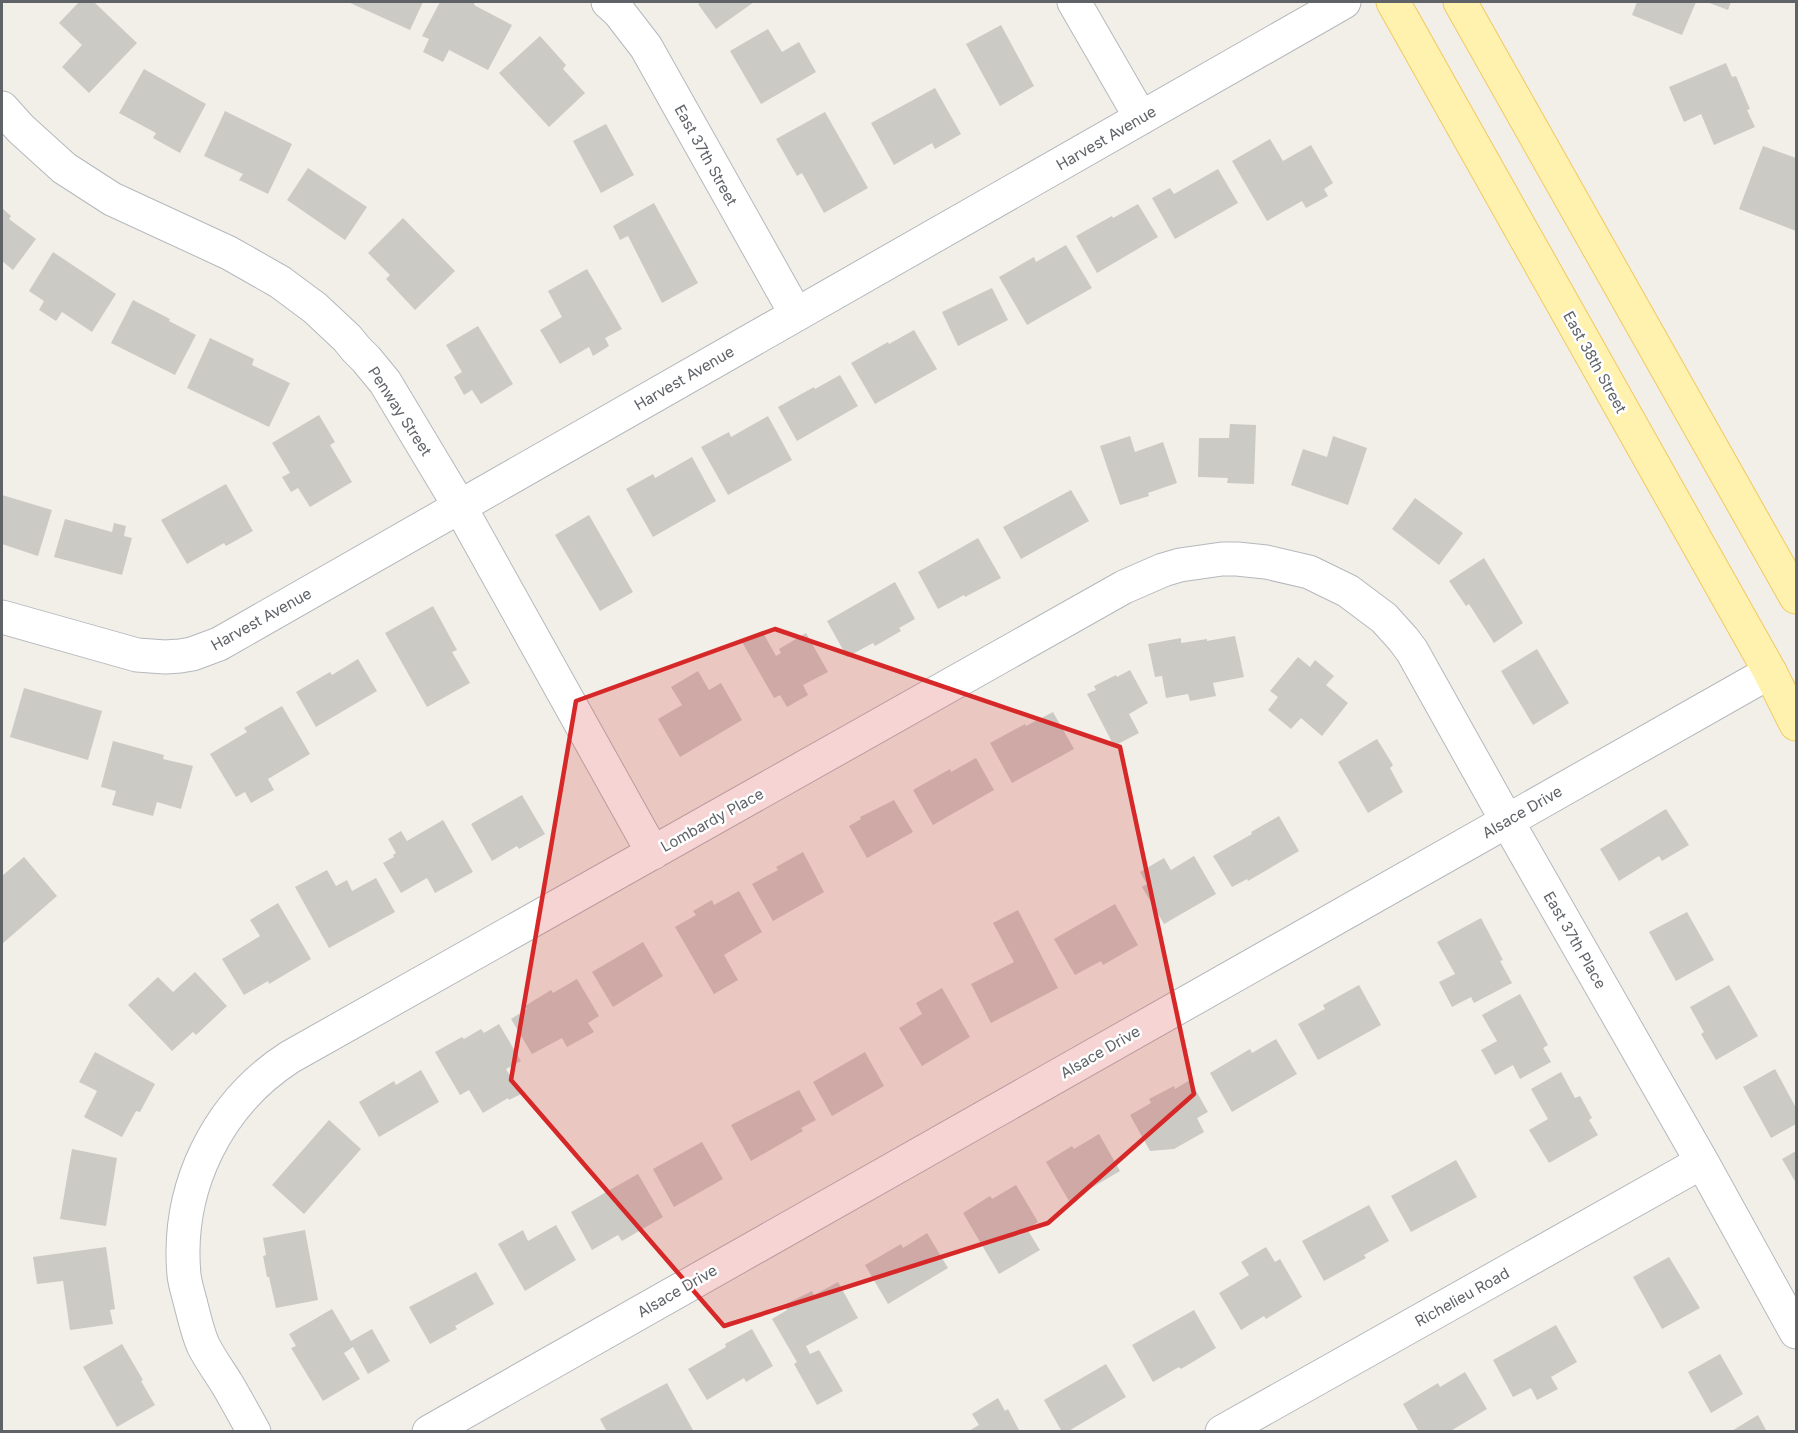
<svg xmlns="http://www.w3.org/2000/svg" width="1798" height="1433" viewBox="0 0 1798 1433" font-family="Inter,sans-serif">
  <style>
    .building { fill: #cccac5 }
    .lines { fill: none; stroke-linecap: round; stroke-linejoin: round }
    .minor-casing { stroke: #b5b8bc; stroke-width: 35 }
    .major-casing { stroke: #f2c960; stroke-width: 35 }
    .minor { stroke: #fff; stroke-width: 33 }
    .major { stroke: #fff2af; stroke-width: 33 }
    .marked { fill: #d62828; fill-opacity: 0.2; stroke: #d62828; stroke-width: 4.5; stroke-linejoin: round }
    .labels { text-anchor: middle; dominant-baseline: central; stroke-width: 5; stroke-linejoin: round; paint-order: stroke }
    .street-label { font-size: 15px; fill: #5f6368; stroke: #fff }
  </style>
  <rect width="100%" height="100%" fill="#f1efe8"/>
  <path class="building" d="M79 2H94L137 43 89 93 62 67 82 45 59 23Z
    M348 2H423L410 30Z
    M440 2H475L474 5 512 25 488 70 449 50 443 62 423 52 429 39 422 36Z
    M702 2H754L716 29 698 4Z
    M1637 2H1696L1682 35 1632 15Z
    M1707 2H1731L1728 10Z
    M1001 25 1034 86 1000 106 966 44Z
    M768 29 782 52 799 42 816 72 761 104 730 51Z
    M540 36 566 65 563 69 585 93 549 127 499 73Z
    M1726 63 1732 77 1736 76 1750 109 1747 110 1755 127 1714 145 1701 114 1684 122 1669 87Z
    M144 69 206 104 180 153 153 138 156 133 119 113Z
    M935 88 961 134 935 149 932 143 894 165 871 123Z
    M225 111 292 144 268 194 239 180 243 174 204 156Z
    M825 112 868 188 824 213 802 173 797 176 776 139Z
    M606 124 634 175 601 193 573 141Z
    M1270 139 1283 161 1311 145 1333 183 1324 189 1328 196 1306 208 1302 201 1267 221 1232 161Z
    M1763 146 1796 158V231L1739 209Z
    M308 168 367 207 345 240 287 200Z
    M1218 169 1238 203 1175 239 1152 198 1170 188 1174 194Z
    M654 203 698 283 662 303 628 236 620 240 613 226Z
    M1138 204 1158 237 1097 273 1076 236 1112 216 1113 218Z
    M2 208 11 216 9 219 36 239 13 270 2 261Z
    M403 218 455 271 415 310 386 279 390 275 368 253Z
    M1066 245 1092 288 1027 325 999 277 1034 257 1036 262Z
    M53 252 116 294 92 332 62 312 56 321 39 310 44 301 29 291Z
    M587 269 622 329 605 338 609 346 593 356 589 347 560 364 540 330 562 317 548 291Z
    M992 288 1008 320 958 346 942 312Z
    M133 300 170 319 169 321 196 335 175 375 111 343Z
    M478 326 513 384 481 404 472 390 464 395 454 377 462 372 446 345Z
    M914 330 937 369 875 404 851 363 888 342 889 344Z
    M210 338 254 359 252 365 290 383 269 427 187 388Z
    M840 375 858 406 797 441 778 407 814 387 815 389Z
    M319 415 335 442 330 445 352 482 310 507 298 488 291 492 282 477 290 473 272 443Z
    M768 416 792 460 728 495 701 447 729 432 731 437Z
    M1230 424 1256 425 1254 484 1227 483 1228 478 1198 477 1199 438H1229Z
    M1130 436 1135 452 1163 442 1177 483 1148 493 1149 496 1120 505 1100 446Z
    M1333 436 1367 448 1348 505 1291 485 1303 449 1327 457Z
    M692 457 716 501 653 537 626 489 653 474 655 478Z
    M226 484 253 531 226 546 224 543 187 564 161 520Z
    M1071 490 1089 521 1021 559 1003 527Z
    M2 495 52 510 38 556 2 544Z
    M1415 498 1463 533 1439 565 1392 529Z
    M589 515 633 592 600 611 555 535Z
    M65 519 112 532 114 523 126 526 124 536 132 538 122 575 54 557Z
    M978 538 1001 578 965 597 964 595 938 609 918 572Z
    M1484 558 1523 623 1494 643 1469 604 1466 606 1449 581Z
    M895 582 915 619 899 628 901 631 875 646 873 643 847 657 827 621Z
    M433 606 457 650 452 652 470 683 427 707 385 633Z
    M762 631 776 656 781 653 779 649 806 633 828 672 803 685 808 695 787 707 780 695 774 698 742 642Z
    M1235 636 1244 677 1213 683 1216 696 1190 701 1188 694 1166 698 1162 676 1155 677 1148 644 1181 638V643L1207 639V641Z
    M1537 649 1569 703 1533 725 1501 671Z
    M1298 657 1310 667 1315 660 1334 676 1326 685 1348 703 1322 736 1301 718 1291 729 1268 710 1278 697 1270 691Z
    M358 659 377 691 316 727 296 692 330 672 332 675Z
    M1130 670 1148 703 1129 714 1139 733 1114 746 1087 694 1096 690 1094 686 1116 675 1117 677Z
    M698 671 709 690 721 683 742 720 680 757 658 719 682 705 671 687Z
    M24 688 102 711 88 760 10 737Z
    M282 706 310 754 268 779 274 790 251 803 245 792 236 797 210 754 247 732 244 728Z
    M1053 712 1074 749 1012 783 990 743 1025 724 1026 726Z
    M1377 739 1393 765 1390 768 1403 792 1368 813 1338 762Z
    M113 741 164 755 163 759 193 766 181 809 157 802 153 816 112 805 116 791 101 787Z
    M976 758 994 790 933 825 913 790 950 769 951 772Z
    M522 795 545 834 519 849 517 846 492 861 471 824Z
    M894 800 913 832 867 858 849 826 861 819 860 817Z
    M1666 809 1689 845 1662 861 1659 856 1619 881 1600 849Z
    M1279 816 1299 851 1248 881 1247 879 1232 887 1213 856 1252 834 1251 832Z
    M443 820 473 872 435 893 427 878 401 893 383 863 394 857 393 855 396 853 388 839 401 831 407 841Z
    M803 852 824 892 773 921 752 884 778 870 776 867Z
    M1194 856 1216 894 1164 924 1142 887 1147 884 1140 872 1164 858 1171 870Z
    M24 857 57 896 2 944V876Z
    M327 870 336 886 347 880 352 891 376 878 395 912 329 948 295 887Z
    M739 891 762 932 724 955 738 980 714 994 675 927 696 915 693 911 712 900 714 905Z
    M278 903 311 959 269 984 268 981 244 995 222 959 260 936 250 920Z
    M1115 904 1138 945 1103 965 1101 961 1075 975 1054 939Z
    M1018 910 1058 988 991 1023 971 984 1014 962 993 923Z
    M1687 912 1714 960 1676 981 1649 932Z
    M1481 918 1503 960 1500 961 1512 983 1474 1003 1471 997 1452 1007 1439 982 1455 974 1437 942Z
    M643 942 663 976 613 1007 592 972Z
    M195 972 227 1006 196 1035 193 1032 172 1051 128 1005 158 977 173 992Z
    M577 979 599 1016 588 1023 594 1032 567 1047 562 1038 532 1054 511 1019 527 1009 525 1006 551 990 553 993Z
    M1359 985 1381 1025 1318 1060 1298 1024 1325 1009 1323 1005Z
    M1729 985 1758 1036 1716 1060 1701 1034 1704 1032 1690 1007Z
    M942 988 970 1037 922 1066 899 1028 922 1014 916 1003Z
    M1520 994 1548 1045 1543 1048 1551 1062 1520 1079 1513 1065 1495 1075 1481 1050 1497 1041 1482 1015Z
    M499 1024 521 1061 506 1069 521 1094 509 1100 508 1098 483 1113 469 1090 460 1095 435 1052 462 1037 464 1039 481 1029 484 1033Z
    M1276 1039 1297 1074 1232 1112 1210 1073 1250 1049 1252 1053Z
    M95 1052 155 1084 140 1112 136 1111 122 1137 84 1117 97 1091 79 1082Z
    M865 1052 884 1086 832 1116 813 1082Z
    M1775 1069 1796 1108V1124L1771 1138 1743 1087Z
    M421 1070 439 1102 379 1137 359 1102 394 1081 396 1085Z
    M1561 1072 1575 1098 1580 1096 1592 1118 1589 1120 1598 1135 1549 1163 1529 1130 1548 1119 1531 1089Z
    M1190 1080 1208 1112 1197 1118 1204 1132 1174 1149 1150 1151 1130 1115 1151 1103 1149 1099 1174 1086 1175 1089Z
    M799 1090 816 1120 801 1128 803 1131 751 1161 731 1125Z
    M329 1120 361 1149 304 1214 272 1185Z
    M1099 1134 1120 1171 1069 1201 1046 1162 1072 1146 1074 1149Z
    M702 1142 723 1179 674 1207 653 1169Z
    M72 1149 117 1158 106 1226 60 1219Z
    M1796 1151V1183L1782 1159Z
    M1456 1160 1477 1197 1411 1232 1391 1196Z
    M638 1174 663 1217 622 1241 618 1235 592 1250 571 1212Z
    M1016 1185 1038 1222 1027 1229 1040 1250 999 1274 963 1213 990 1196 992 1199Z
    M1369 1205 1389 1241 1364 1255 1366 1258 1324 1281 1302 1241Z
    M556 1225 576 1260 525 1291 498 1244 523 1230 528 1241Z
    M305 1230 318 1300 276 1308 269 1277H267L263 1256 266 1255 263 1238Z
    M927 1233 948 1268 888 1304 865 1265 901 1244 903 1248Z
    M106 1247 115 1309 110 1310 113 1324 70 1330 63 1281 37 1284 33 1257Z
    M1266 1247 1275 1262 1280 1259 1302 1297 1266 1319 1264 1316 1241 1330 1219 1293 1249 1275 1241 1262Z
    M1669 1257 1700 1308 1662 1329 1633 1277Z
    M476 1272 494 1304 455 1326 457 1329 430 1344 409 1307Z
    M838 1282 858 1318 806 1346 810 1354 819 1350 843 1391 817 1405 794 1364 797 1362 772 1319 787 1310 784 1305 812 1291 814 1295Z
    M332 1309 351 1341 372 1329 390 1361 368 1374 353 1347 344 1353 360 1379 323 1401 291 1348 296 1346 289 1334Z
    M1194 1310 1216 1348 1181 1369 1179 1367 1153 1382 1132 1345Z
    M1556 1325 1577 1362 1551 1377 1558 1389 1537 1400 1531 1388 1513 1397 1493 1360Z
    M752 1329 773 1366 746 1382 744 1378 707 1400 688 1369 726 1347 725 1344Z
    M122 1344 143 1380 141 1381 155 1405 117 1427 83 1367Z
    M1720 1354 1743 1394 1711 1413 1688 1372Z
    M1106 1364 1126 1397 1067 1432H1062L1044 1400Z
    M1465 1372 1487 1409 1449 1432H1419L1403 1404 1438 1383 1440 1387Z
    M667 1383 694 1432H607L600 1419Z
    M998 1398 1005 1411 1008 1409 1020 1432H967L979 1425 972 1414Z
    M1758 1415 1767 1432H1730Z"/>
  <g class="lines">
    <g class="minor-casing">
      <path id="minor" d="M608 2 619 12 646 47 796 314
        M1074 2 1141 118
        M2 108 21 129 64 168 112 199 229 253 280 282 315 308 347 338 356 349 366 359 385 382 460 507 653 853
        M2 617 137 655 165 657 180 656 192 654 219 644 1344 2
        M254 1432C245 1416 236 1399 227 1384 219 1371 210 1359 203 1345 197 1331 194 1316 190 1301 188 1293 185 1284 184 1275 176 1188 217 1104 290 1057L1124 587 1163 570 1180 565 1222 559H1237L1266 562 1309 572 1348 591 1384 618 1403 639 1412 651 1507 821 1702 1162 1796 1332
        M429 1432 1770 672
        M1222 1432 1702 1162"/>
    </g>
    <g class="major-casing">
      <path id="major" d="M1393 2 1770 672 1796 724
        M1460 2 1796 597"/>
    </g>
    <use href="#minor" class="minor"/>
    <use href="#major" class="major"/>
  </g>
  <path class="marked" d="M775 629 1120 747 1194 1094 1048 1223 724 1326 511 1080 576 701Z"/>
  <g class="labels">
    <g class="street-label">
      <text transform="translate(1106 138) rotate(-30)">Harvest Avenue</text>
      <text transform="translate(706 155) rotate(61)">East 37th Street</text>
      <text transform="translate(1595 362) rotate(61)">East 38th Street</text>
      <text transform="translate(684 378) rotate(-30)">Harvest Avenue</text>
      <text transform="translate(400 411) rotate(57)">Penway Street</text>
      <text transform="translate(261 619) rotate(-29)">Harvest Avenue</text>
      <text transform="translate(1522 812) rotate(-30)">Alsace Drive</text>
      <text transform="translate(712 820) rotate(-29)">Lombardy Place</text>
      <text transform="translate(1575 940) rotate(60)">East 37th Place</text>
      <text transform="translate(1100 1052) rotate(-30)">Alsace Drive</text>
      <text transform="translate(677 1291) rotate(-30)">Alsace Drive</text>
      <text transform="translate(1462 1297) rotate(-29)">Richelieu Road</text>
    </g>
  </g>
  <rect width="1798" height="1433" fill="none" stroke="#5f6368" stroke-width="6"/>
</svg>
